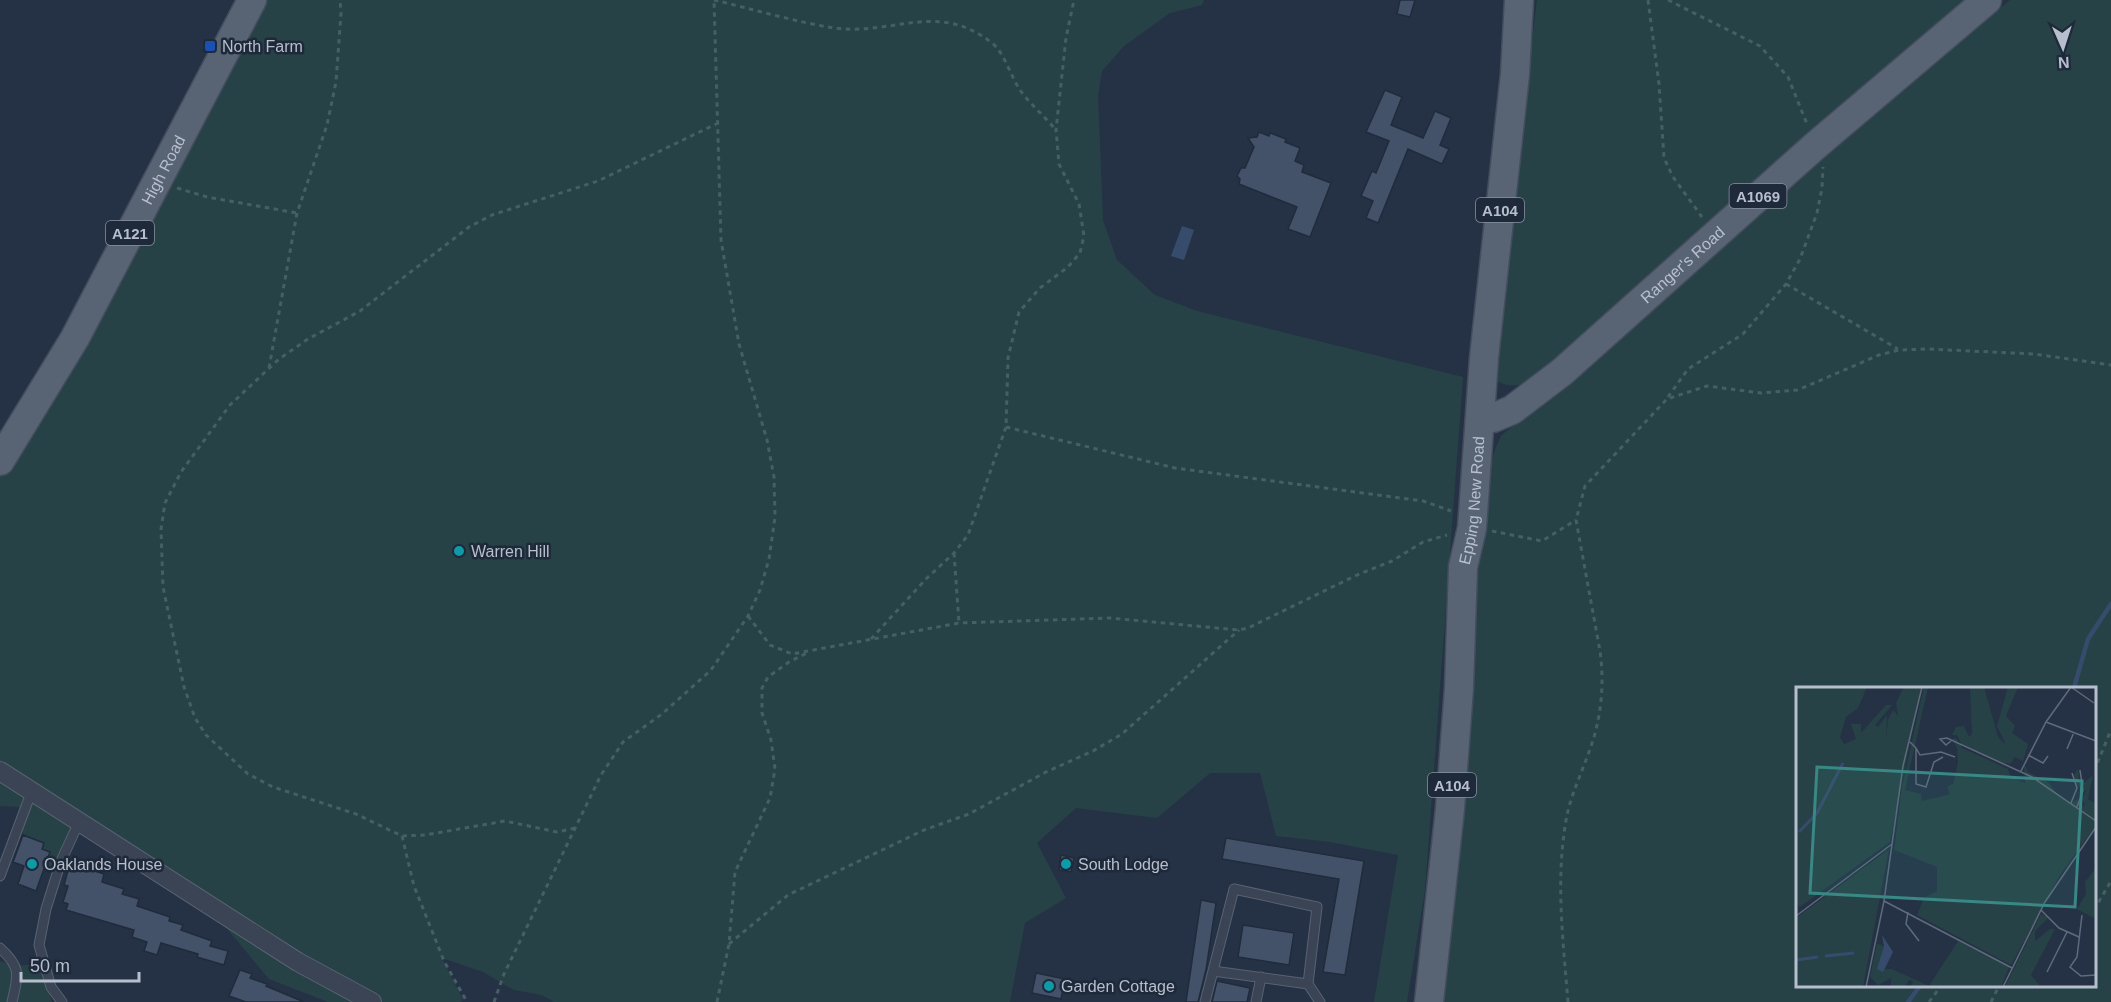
<svg xmlns="http://www.w3.org/2000/svg" width="2111" height="1002" viewBox="0 0 2111 1002" font-family="Helvetica,sans-serif">
  <style>
    .green { fill: #274246; fill-rule: evenodd }
    .water { fill: #374c6d }
    .lines { fill: none; stroke-linecap: round; stroke-linejoin: round }
    .stream { stroke: #374c6d; stroke-width: 4.5 }
    .building { fill: #435268; stroke: #202b3c; stroke-width: 1.5 }
    .service-casing { stroke: #586272; stroke-width: 11 }
    .minor-casing { stroke: #586272; stroke-width: 20 }
    .primary-casing { stroke: #434d5e; stroke-width: 31 }
    .path { stroke: #455f62; stroke-width: 3; stroke-dasharray: 4.5 4.5; stroke-linecap: butt }
    .service { stroke: #3a4455; stroke-width: 9 }
    .minor { stroke: #3a4455; stroke-width: 18 }
    .primary { stroke: #586374; stroke-width: 28 }
    .transit-dot { fill: #1a4fb4; stroke: #1e293a; stroke-width: 2 }
    .culture-dot { fill: #0f9aa8; stroke: #1e293a; stroke-width: 2 }
    .labels { text-anchor: middle; dominant-baseline: central; stroke-width: 5; stroke-linejoin: round; paint-order: stroke }
    .shield { fill: #1e293a; stroke: #8992a2; stroke-width: 1.5 }
    .shield-label { font-size: 15px; font-weight: bold; fill: #b7bfce }
    .poi-label { font-size: 16px; fill: #b7bfce; stroke: #1e293a; text-anchor: start }
    .street-label { font-size: 16px; fill: #b7bfce; stroke: #1e293a }
    .inset-river { fill: none; stroke: #374c6d; stroke-width: 3 }
    .inset-road { fill: none; stroke: #5f6a7c; stroke-width: 1.5 }
    .view { fill: #398886; fill-opacity: 0.15; stroke: #398886; stroke-width: 3 }
    .inset-edge { fill: none; stroke: #b7bfce; stroke-width: 3 }
  </style>
  <rect width="100%" height="100%" fill="#253245"/>
  <path class="green" d="M261 0H1204L1202 5 1170 13 1124 46 1102 71 1098 96 1103 220 1117 260 1155 295 1197 311 1463 377 1425 890 1407 1002H1374L1398 855 1330 842 1276 836 1260 773H1210L1157 818 1076 808 1037 843 1066 898 1025 923 1010 1002H554L542 995 514 990 483 972 442 958 463 1000 460 1002H328L269 979 184 877 78 824 52 867 27 858 19 807 0 806V473Z
    M1537 0H1974L1541 377C1525 384 1509 391 1494 378L1491 363Z
    M2010 0H2111V1002H1437C1449 870 1459 738 1473 606 1478 553 1478 483 1501 436L1801 172ZM1798 688H2094V986H1798Z
    M0 961 14 966 40 964 52 1002H0Z"/>
  <path class="water" d="M1182 226 1194 230 1184 260 1171 256Z"/>
  <g class="lines">
    <path class="stream" d="M2074 688 2088 639 2111 604
      M1908 1002 1920 986"/>
  </g>
  <path class="building" d="M1400 0H1415L1410 17 1397 14Z
    M1385 90 1402 97 1391 125 1423 138 1435 111 1451 118 1440 145 1449 149 1442 164 1408 149 1378 223 1366 218 1373 201 1361 196 1372 171 1376 173 1389 141 1366 132Z
    M1259 132 1269 136 1270 133 1273 134 1286 139 1285 142 1300 148 1295 161 1304 165 1302 172 1331 183 1310 237 1288 229 1297 207 1239 184 1240 179 1237 176 1241 168H1245L1254 147 1248 138 1257 137Z
    M23 835 44 843 42 849 50 852 36 891 18 884 24 866 13 862Z
    M1226 838 1364 861 1345 975 1323 972 1339 879 1222 859Z
    M1061 855 1074 858 1071 872 1059 870Z
    M70 863 104 874 102 882 124 889 122 894 139 899 137 906 170 917 169 921 183 925 181 930 212 941 210 946 228 951 224 965 197 957 198 954 161 943 157 955 144 951 147 942 132 937 134 930 66 910 68 904 63 902 68 886 64 885Z
    M1201 900 1216 903 1206 970 1198 1002H1186Z
    M1243 925 1294 933 1289 965 1238 957Z
    M240 970 252 974 250 978 267 984 266 986 304 1002H246L229 996Z
    M1036 973 1065 979 1061 999 1032 993Z
    M1217 981 1250 988 1247 1002H1212Z"/>
  <g class="lines">
    <g class="service-casing">
      <path id="service" d="M0 876 31 793
        M0 948C22 968 18 975 12 1002
        M1213 971 1308 984
        M62 1002 51 987 39 945 46 909 61 861 79 822
        M1205 1002 1234 889 1317 907 1308 984 1320 1002
        M1256 1002 1261 977"/>
    </g>
    <g class="minor-casing">
      <path id="minor" d="M0 771 298 962 372 1002"/>
    </g>
    <g class="primary-casing">
      <g id="primary">
        <path id="s1" d="M1480 420 1493 418 1512 410 1562 372 1815 146 1987 0"/>
        <path id="s2" d="M0 461 75 338 252 0"/>
        <path id="s3" d="M1429 1002 1450 809 1459 688 1463 567 1472 528 1484 358 1515 74 1519 0"/>
      </g>
    </g>
    <path class="path" d="M714 0C752 9 796 22 834 28 894 36 937 0 992 43 1004 52 1011 77 1020 90 1030 104 1045 117 1056 130
      M1648 0 1659 84 1664 158 1673 177 1702 217
      M1668 0 1760 46 1788 77 1807 124
      M177 188 207 197 297 213
      M1786 284 1898 349
      M269 368 297 213 327 125 336 82 341 13 340 0
      M1668 397 1688 369 1743 334 1786 284 1800 259 1817 213 1822 188 1823 167
      M1006 427 1175 468 1423 501 1451 511
      M1492 531 1542 541 1576 520
      M954 553 959 623
      M748 616 770 645 792 654 959 623 1110 618 1239 630 1248 628 1357 575 1392 561 1423 542 1447 535
      M871 639 926 579 954 553 968 535 1006 427 1008 358 1019 312 1040 288 1068 267 1080 253 1084 236 1079 204 1059 164 1056 130 1066 38 1074 0
      M2094 771 2111 730
      M575 828 557 832 505 821 425 835 402 836 356 814 273 787 248 774 206 735 195 718 184 687 163 587 161 529 165 503 181 472 230 405 279 359 308 339 360 311 469 227 492 215 598 181 718 123
      M402 836 414 886 444 961 467 1002
      M2094 910 2111 881
      M729 944 788 895 924 830 969 814 1046 772 1093 751 1122 734 1239 630
      M494 1002 504 974 601 775 623 742 662 714 711 670 748 616 760 590 769 559 775 517 774 477 767 440 739 344 721 240 714 0
      M717 1002 729 944 735 872 770 798 775 769 771 740 762 713V688L768 677 789 662 809 652
      M1568 1002C1563 939 1555 877 1567 815 1573 788 1586 764 1594 737 1602 709 1604 681 1600 651L1576 520 1585 486 1667 399 1707 386 1761 393 1798 390 1879 355 1899 350 1928 349 2034 354 2111 365
      M1929 1002 1941 986
      M1991 1002 1999 986"/>
    <use href="#service" class="service"/>
    <use href="#minor" class="minor"/>
    <use href="#primary" class="primary"/>
  </g>
  <rect class="transit-dot" x="204" y="40" width="12" height="12" rx="3"/>
  <g class="culture-dot">
    <circle cx="459" cy="551" r="6"/>
    <circle cx="32" cy="864" r="6"/>
    <circle cx="1066" cy="864" r="6"/>
    <circle cx="1049" cy="986" r="6"/>
  </g>
  <g class="labels">
    <g class="shield">
      <rect x="1729.5" y="184" width="57" height="24" rx="4.5"/>
      <rect x="1476" y="198" width="48" height="24" rx="4.5"/>
      <rect x="106" y="221" width="48" height="24" rx="4.5"/>
      <rect x="1428" y="773" width="48" height="24" rx="4.5"/>
    </g>
    <g class="shield-label">
      <text x="1758" y="196">A1069</text>
      <text x="1500" y="210">A104</text>
      <text x="130" y="233">A121</text>
      <text x="1452" y="785">A104</text>
    </g>
    <g class="poi-label">
      <text x="222" y="46">North Farm</text>
      <text x="471" y="551">Warren Hill</text>
      <text x="44" y="864">Oaklands House</text>
      <text x="1078" y="864">South Lodge</text>
      <text x="1061" y="986">Garden Cottage</text>
    </g>
    <g class="street-label">
      <text stroke="none"><textPath href="#s2" startOffset="334">High Road</textPath></text>
      <text stroke="none"><textPath href="#s1" startOffset="258">Ranger's Road</textPath></text>
      <text stroke="none"><textPath href="#s3" startOffset="504">Epping New Road</textPath></text>
    </g>
  </g>
  <g transform="translate(1796 687)">
    <rect width="300" height="300" fill="#253245"/>
    <path d="M0 0H71L62 21 50 30 44 50 48 57 60 52 55 37H65V46L90 18H96L79 38 82 40 91 28 90 52 92 33 97 23 102 29 100 16 108 0H125L94 155 4 220 0 216ZM128 0H132L109 103 125 107 126 114 154 107 151 100 157 97 162 76 161 60 156 52 160 51 166 61 212 82 214 89 229 96 228 76 232 85 252 95 262 108 275 116 282 112 283 118 289 119 286 111 290 104 281 98 278 89 282 81 283 93 289 95 297 88 292 112 300 117 299 140 264 188 215 278 121 228 128 211 141 204V180L98 163 106 99ZM174 0H188L202 50 210 58 201 39 212 0H222L210 29 219 39 216 46 232 57 227 74 219 70 214 77 204 75 166 58 161 48H156L160 40 168 39 173 50 176 47ZM93 162 67 300H0V231ZM300 181V232L281 222 290 207 289 195ZM245 227 253 230 239 244V254L254 242H259L235 288 245 300H209ZM162 254 213 280 205 300H115L117 294 113 293 109 299 95 300V291L82 298 74 290 81 257 88 259 82 282H96L133 299Z" fill="#274246"/>
    <path d="M86 248 97 265 87 285 81 282 88 259Z" fill="#374c6d"/>
    <path class="inset-river" d="M3 145 21 126 47 76M29 269 58 266M0 273 22 270"/>
    <path class="inset-road" d="M275 0 298 16M250 35 300 54M155 54 150 58 144 52 151 51 236 90 300 134M114 55 120 61V97L130 100 138 75 147 70M120 61 124 68 145 65 159 70M271 62 278 45M232 68 247 76 252 69M225 84 250 35 275 0M275 116 281 101 276 86M281 120 287 104 284 83M88 214 216 281M245 223 263 241 283 250M112 225 110 237 123 254M286 228 281 270 274 280 285 289 300 288M0 229 96 157M251 285 271 245M70 300 88 214 107 79 126 0M207 300 249 215 300 140"/>
    <path class="view" d="M21 80 286 94 279 220 14 206Z"/>
    <rect width="300" height="300" class="inset-edge"/>
  </g>
  <g transform="translate(2063 48) rotate(177)" stroke="#1e293a" stroke-width="4.5" paint-order="stroke">
  <path d="M0-4.5L10 22L0 15L-10 22Z" fill="#b7bfce"/>
  <text y="-9" font-size="16" font-weight="bold" text-anchor="middle" fill="#b7bfce">N</text>
  </g>
  <path d="M21 972v9h118v-9" fill="none" stroke="#b7bfce" stroke-width="3"/>
  <text x="30" y="972" font-size="18" fill="#b7bfce" stroke="#1e293a" stroke-width="4.5" paint-order="stroke">50 m</text>
</svg>
